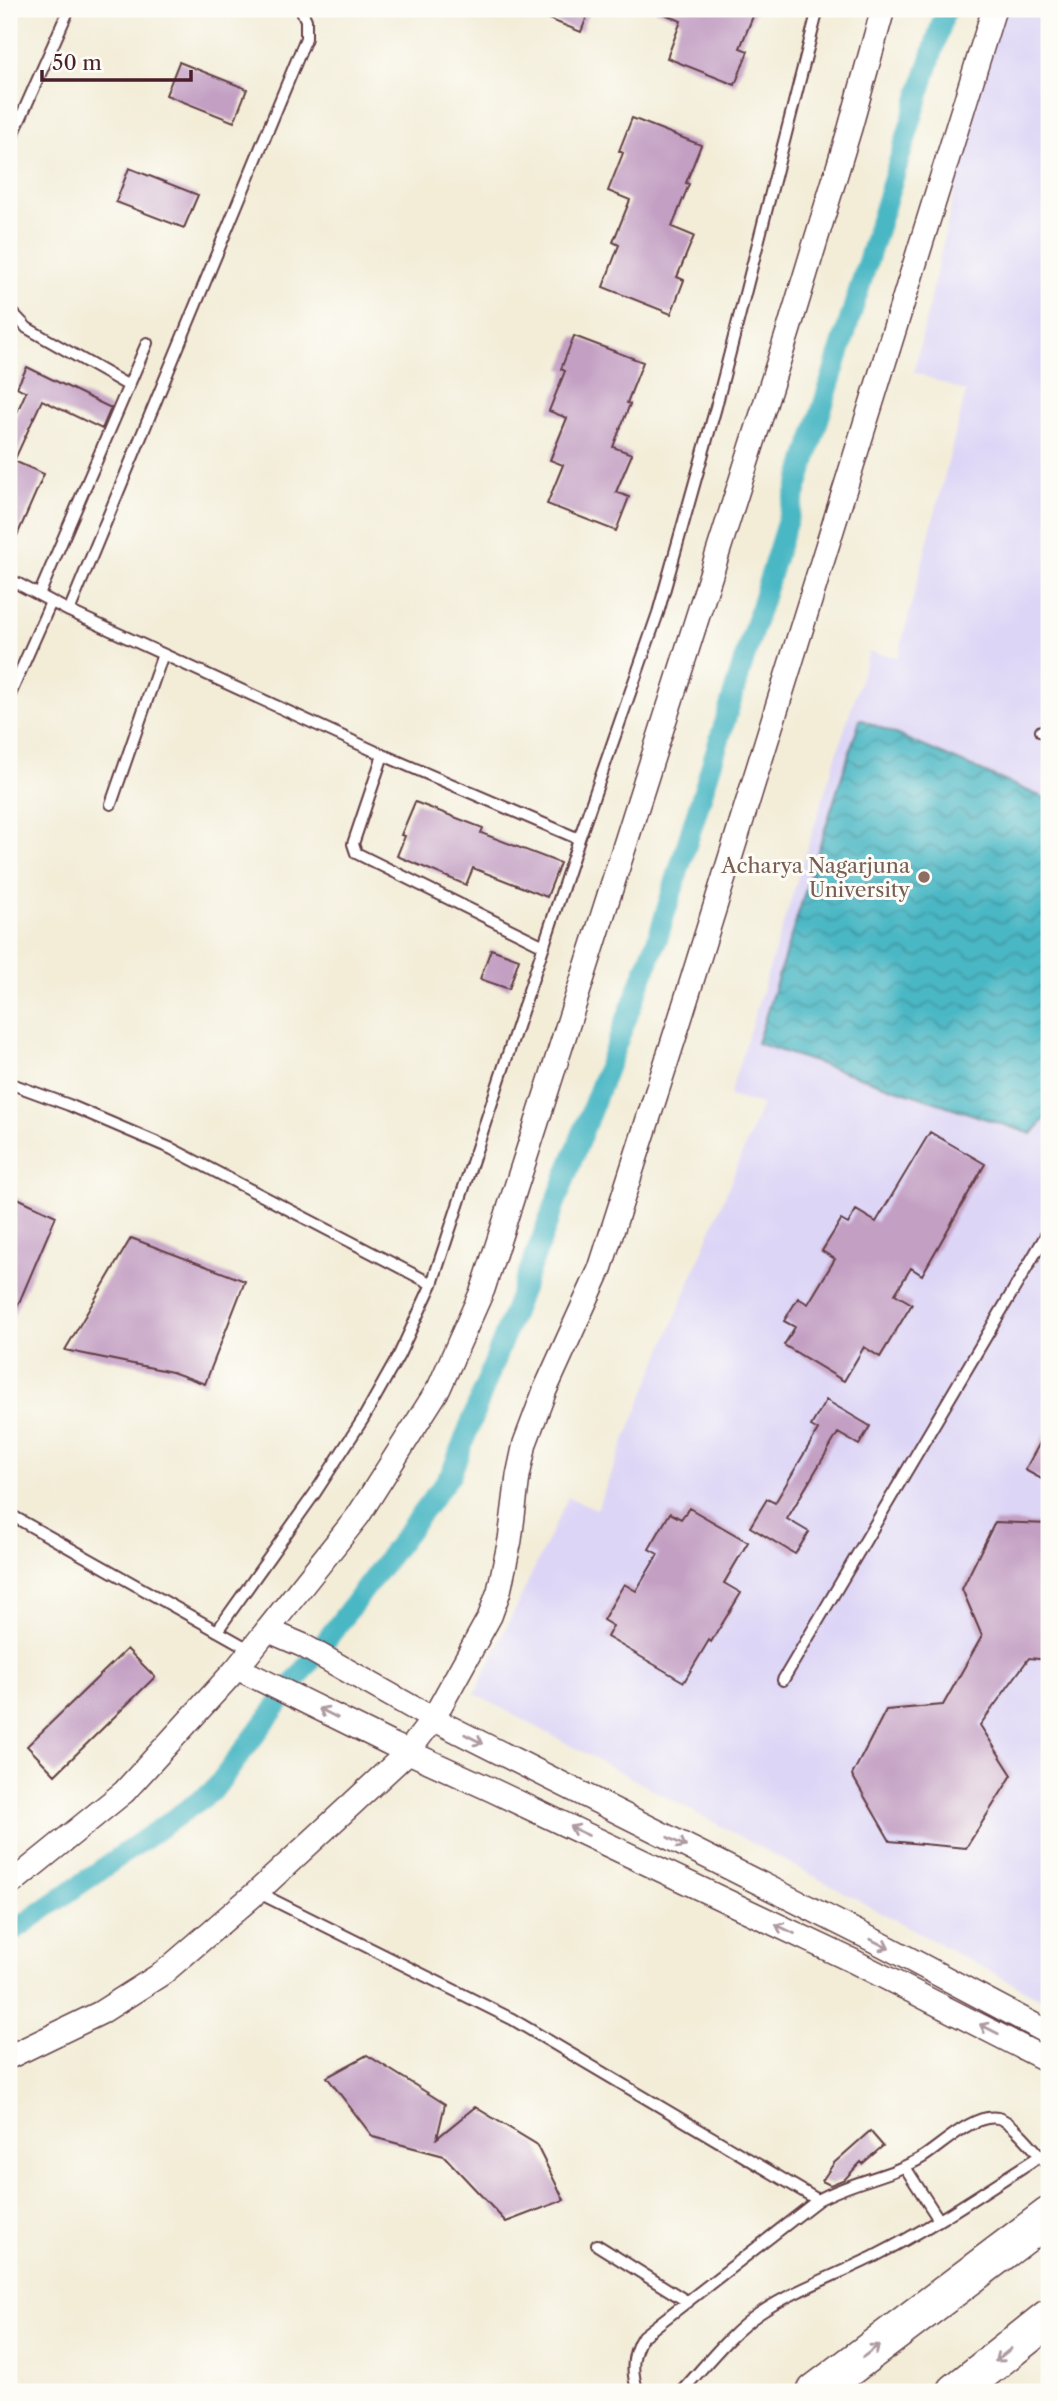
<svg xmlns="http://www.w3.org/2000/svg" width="1058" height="2401" viewBox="0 0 1058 2401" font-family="'Libre Caslon Text',serif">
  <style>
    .built { fill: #ddd5f6 }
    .water { fill: url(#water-waves); stroke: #4a6b78; stroke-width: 2 }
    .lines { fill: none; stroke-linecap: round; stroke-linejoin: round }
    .canal { stroke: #4ab7c4; stroke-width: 21 }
    .building { fill: #c39fc3 }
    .service-casing { stroke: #633e45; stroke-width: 14 }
    .minor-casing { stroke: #633e45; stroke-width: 26 }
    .trunk-casing { stroke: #633e45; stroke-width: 40 }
    .service { stroke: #fff; stroke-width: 10 }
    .minor { stroke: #fff; stroke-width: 23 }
    .trunk { stroke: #fff; stroke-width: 37 }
    .oneway { stroke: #ae9aa0 }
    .education-dot { fill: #8d6e63; stroke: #fdfcf7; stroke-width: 2.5 }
    .labels { text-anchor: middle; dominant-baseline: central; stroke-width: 6; stroke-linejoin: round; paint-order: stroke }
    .education-label { font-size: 21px; fill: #785e54; stroke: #fdfcf7; text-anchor: end }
  </style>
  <defs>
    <pattern id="water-waves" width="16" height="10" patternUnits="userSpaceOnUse" patternTransform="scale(1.75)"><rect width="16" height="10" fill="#4ab7c4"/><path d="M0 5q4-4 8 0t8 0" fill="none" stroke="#40949f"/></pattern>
  </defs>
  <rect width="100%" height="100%" fill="#fdfcf7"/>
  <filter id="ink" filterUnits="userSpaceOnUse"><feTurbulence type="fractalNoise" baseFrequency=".0143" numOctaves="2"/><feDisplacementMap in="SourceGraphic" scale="14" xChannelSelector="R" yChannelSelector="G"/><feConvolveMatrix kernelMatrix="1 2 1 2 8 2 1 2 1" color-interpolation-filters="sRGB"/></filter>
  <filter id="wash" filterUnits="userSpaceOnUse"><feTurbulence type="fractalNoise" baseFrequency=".00686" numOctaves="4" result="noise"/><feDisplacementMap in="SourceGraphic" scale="28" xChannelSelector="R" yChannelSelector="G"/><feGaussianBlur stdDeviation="1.57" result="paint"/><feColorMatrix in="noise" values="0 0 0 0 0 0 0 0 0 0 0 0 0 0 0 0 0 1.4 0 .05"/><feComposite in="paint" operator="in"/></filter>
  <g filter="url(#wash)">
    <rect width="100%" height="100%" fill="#f3edd8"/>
    <path class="built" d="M995 9H1049V2003L475 1694 568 1497 597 1509 762 1105 729 1096 869 652 898 657 966 392 914 372Z"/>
    <path class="water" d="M860 719 1049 800V1114L1032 1134 757 1043Z"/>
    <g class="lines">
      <path class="canal" d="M9 1934 213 1791 451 1474 658 937 946 9"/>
    </g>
    <g id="blocks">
      <path class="building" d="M524 9H590L581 32Z
        M653 9H756L740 48 748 51 735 85 667 58 681 21Z
        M179 62 247 89 234 122 166 95Z
        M632 118 701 145 686 183 689 184 672 227 694 236 677 277 684 280 671 314 603 287 619 245 613 242 630 200 608 191 623 153 619 151Z
        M129 168 198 195 184 228 116 202Z
        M574 336 643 362 627 403 630 404 613 447 632 454 616 492 629 497 616 531 547 504 563 465 550 460 567 418 549 411 565 371 561 369Z
        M27 367 111 408 102 429 42 400 14 461 44 474 9 554V430L26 392 17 387Z
        M415 802 483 828 481 833 560 863 547 897 473 868 466 885 397 856 405 836 401 835Z
        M491 949 519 959 509 989 480 979Z
        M930 1132 985 1164 922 1275 911 1268 895 1294 912 1304 880 1357 864 1347 844 1381 784 1345 795 1327 784 1321 798 1298 808 1304 835 1259 822 1251 841 1220 848 1224 856 1210 876 1222Z
        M9 1194 56 1216 9 1326Z
        M131 1238 245 1281 205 1384 172 1372 65 1350Z
        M826 1400 870 1426 859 1445 838 1433 787 1519 809 1532 795 1554 750 1527 767 1499 775 1503 818 1430 811 1426Z
        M1049 1426V1483L1025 1470Z
        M689 1508 748 1542 724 1583 741 1593 711 1642 709 1640 684 1682 607 1637 613 1626 603 1620 624 1584 636 1591 658 1554 649 1549 670 1513 681 1519Z
        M995 1522 1049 1524V1660L1029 1658 980 1725 1012 1775 966 1848 890 1841 852 1775 886 1710 943 1705 982 1636 962 1589Z
        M127 1649 155 1677 55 1775 27 1746Z
        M367 2055 445 2104 437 2138 475 2107 536 2144 564 2200 506 2222 444 2156 373 2137 327 2077Z
        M870 2131 883 2146 862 2164 861 2162 845 2179 830 2185 822 2181 834 2163Z"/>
    </g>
  </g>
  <g filter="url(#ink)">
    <use href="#blocks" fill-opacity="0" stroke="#633e45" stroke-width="2"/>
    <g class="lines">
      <g class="service-casing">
        <path id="service" d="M9 144 69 9
          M9 309 27 328 129 386
          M9 579 69 611 383 755 579 839
          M39 595 147 343
          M69 611 306 38V20L301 9
          M9 697 51 602
          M1041 731 1049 736
          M383 755 353 844 356 853 544 946
          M111 804 163 654
          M9 1083 69 1105 172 1149 432 1284
          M9 1514 251 1650
          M217 1631 315 1493 363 1419 399 1355 432 1284 579 839 658 613 716 407 818 9
          M783 1680 1049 1230
          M257 1892 512 2019 818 2200
          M905 2167 939 2220
          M597 2245 688 2302
          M638 2392C631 2372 631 2354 643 2336L818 2200C851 2181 890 2177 923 2157 942 2145 974 2113 998 2118 1013 2121 1038 2154 1049 2166
          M681 2392C706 2365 729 2334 760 2313 796 2289 837 2275 875 2256 933 2227 986 2190 1040 2156"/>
      </g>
      <g class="minor-casing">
        <path id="minor" d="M267 1630 302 1645 433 1719 883 1945 1049 2033
          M237 1668 389 1743 492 1790 853 1961 1049 2061
          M9 1885 124 1792 237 1668 358 1516 439 1388 483 1289 536 1125 788 332 850 128 883 9
          M9 2057 100 2013 163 1973 257 1892 408 1752 433 1719 490 1616 499 1591 510 1540 518 1476 525 1443 545 1390 600 1269 676 1032 994 9"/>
      </g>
      <g class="trunk-casing">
        <path id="trunk" d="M816 2392 1049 2216
          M956 2392 1049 2318"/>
      </g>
      <use href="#service" class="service"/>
      <use href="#minor" class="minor"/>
      <use href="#trunk" class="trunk"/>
    </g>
    <defs><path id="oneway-shaft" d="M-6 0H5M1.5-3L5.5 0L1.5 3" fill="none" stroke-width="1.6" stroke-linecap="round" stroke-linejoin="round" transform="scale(1.75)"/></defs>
    <g class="oneway">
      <use href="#oneway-shaft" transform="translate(328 1713) rotate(-153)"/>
      <use href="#oneway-shaft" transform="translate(474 1739) rotate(27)"/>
      <use href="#oneway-shaft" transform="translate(579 1831) rotate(-155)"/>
      <use href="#oneway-shaft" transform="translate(677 1842) rotate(27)"/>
      <use href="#oneway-shaft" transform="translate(785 1929) rotate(-154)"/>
      <use href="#oneway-shaft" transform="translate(880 1944) rotate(27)"/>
      <use href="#oneway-shaft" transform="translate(989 2029) rotate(-153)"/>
      <use href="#oneway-shaft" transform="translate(871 2351) rotate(-37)"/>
      <use href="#oneway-shaft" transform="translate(1003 2355) rotate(141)"/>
    </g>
  </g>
  <circle class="education-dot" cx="924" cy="877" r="7"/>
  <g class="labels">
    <g class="education-label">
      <text x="910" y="865">Acharya Nagarjuna<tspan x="910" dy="24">University</tspan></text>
    </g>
  </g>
  <rect width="1058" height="2401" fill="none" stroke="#fdfcf7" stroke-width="35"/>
  <path d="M42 70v10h149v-10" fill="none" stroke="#4a1f2b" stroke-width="3.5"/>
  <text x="52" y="70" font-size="21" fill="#4a1f2b" stroke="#fdfcf7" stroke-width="5" paint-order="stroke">50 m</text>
</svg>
